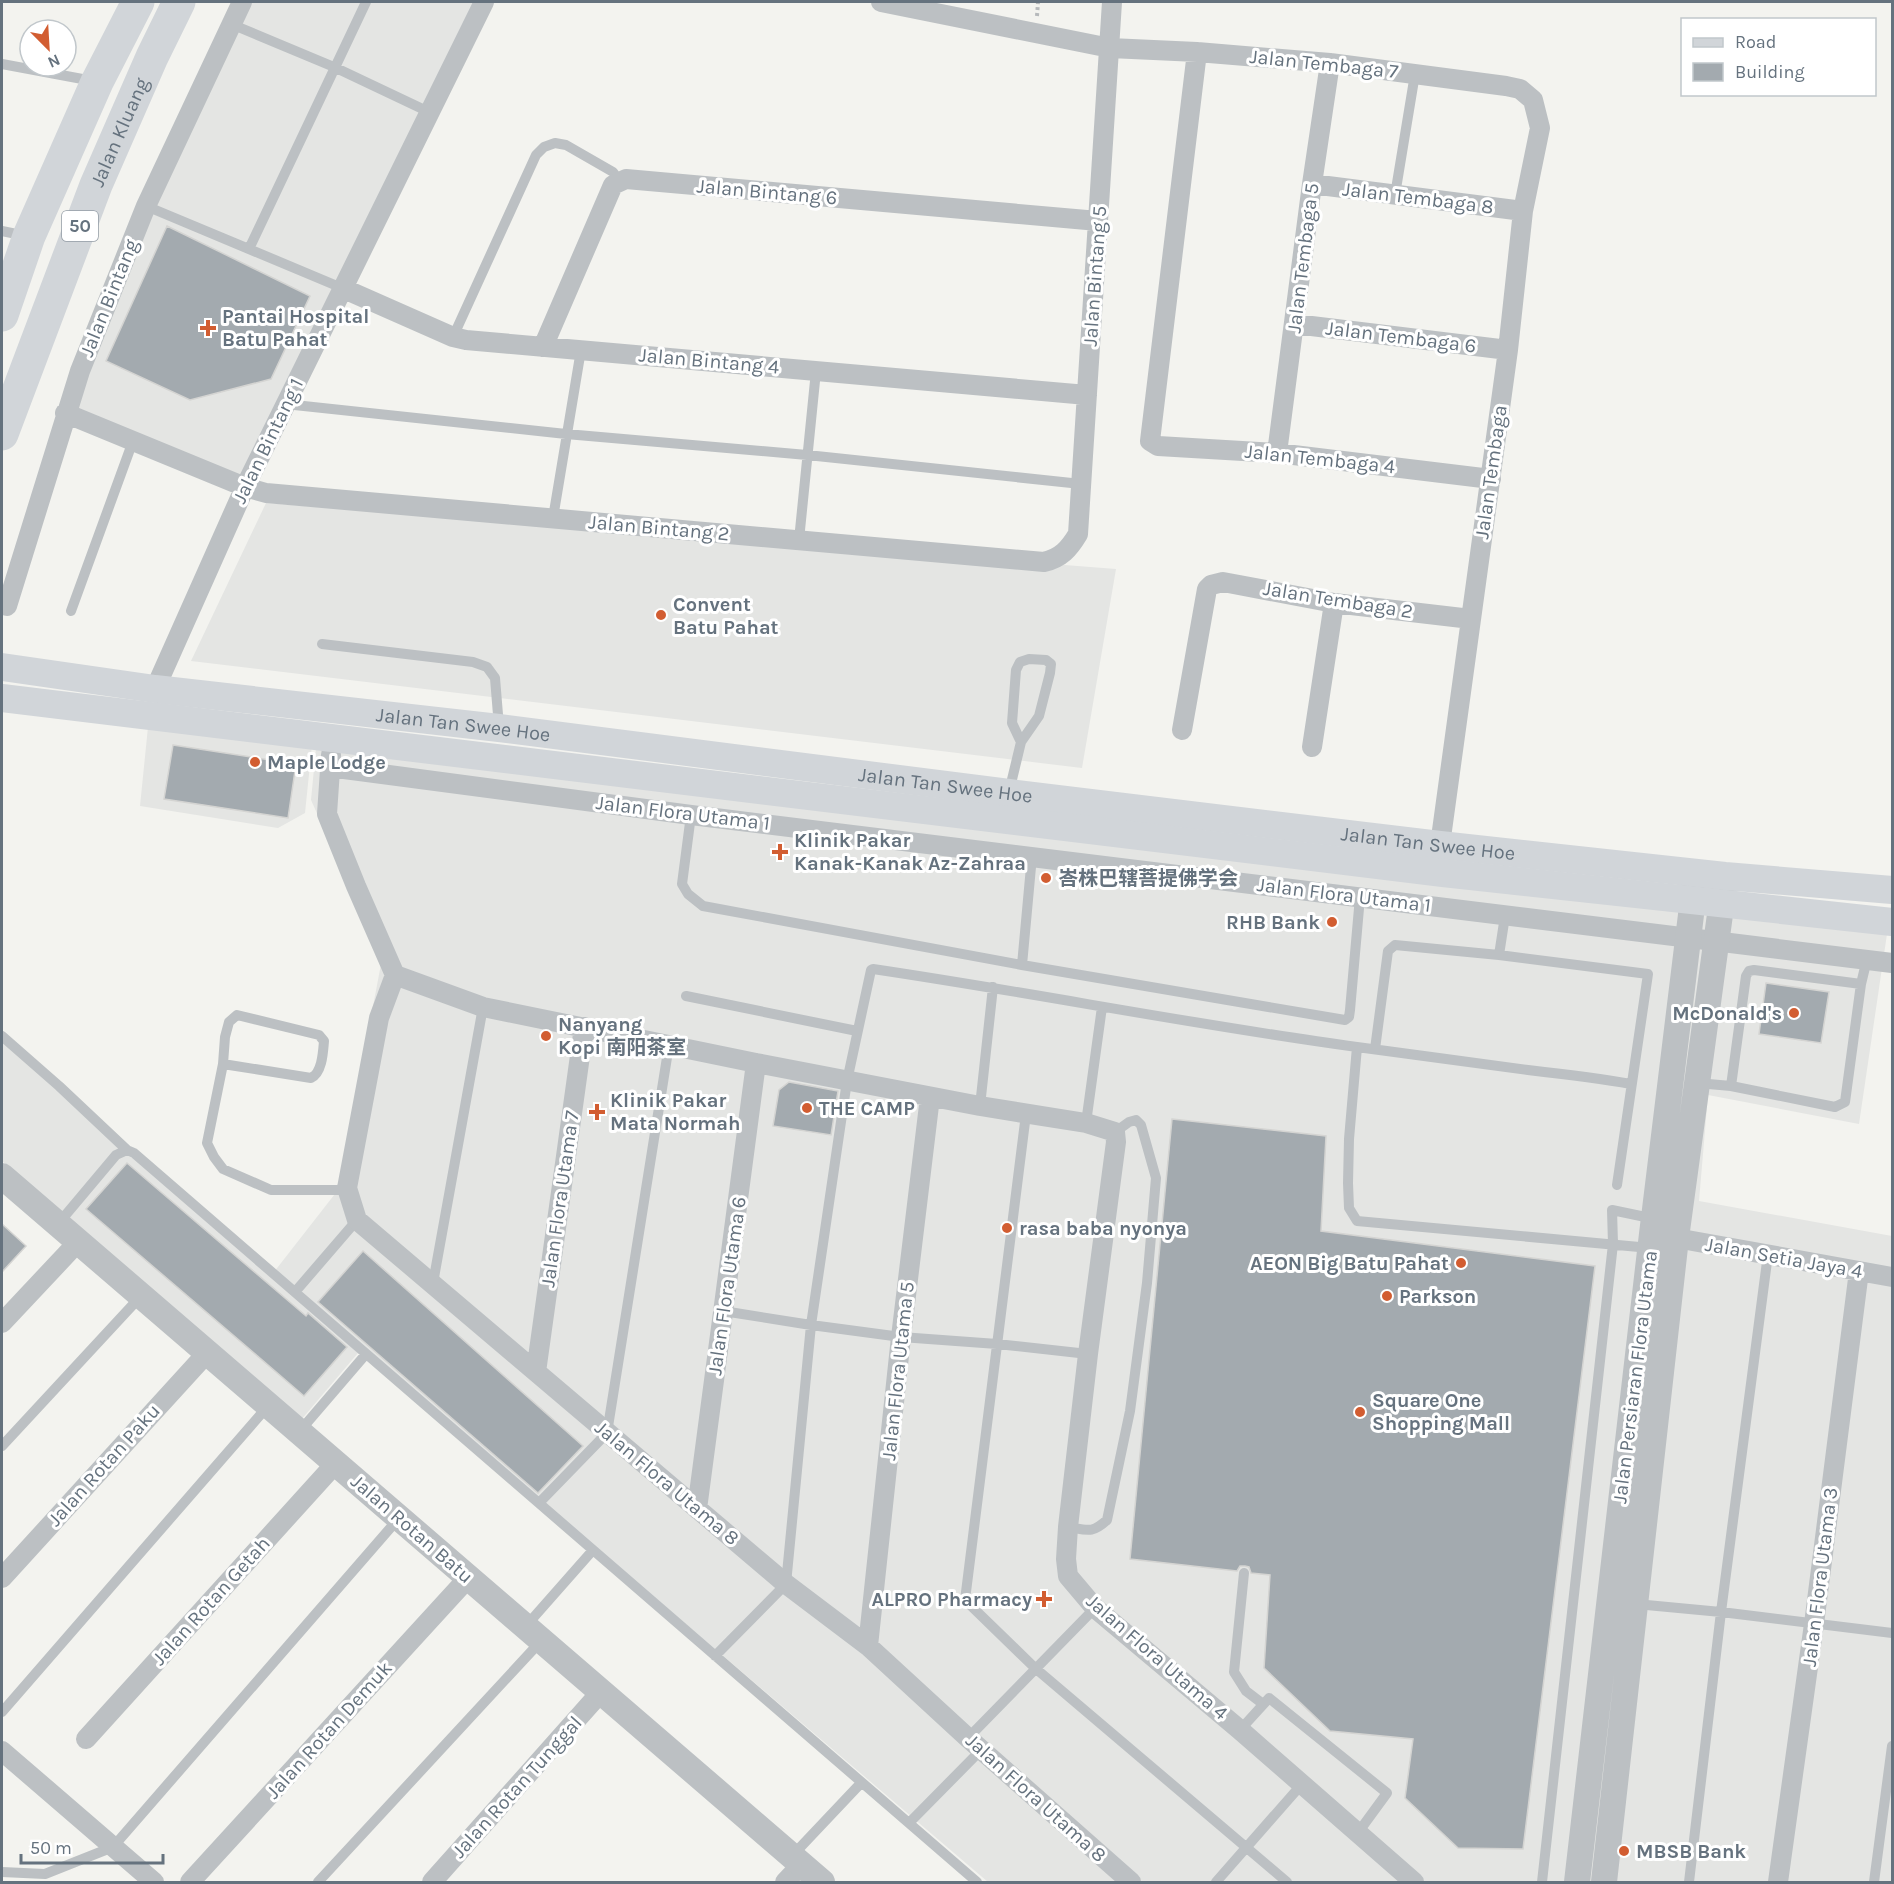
<svg xmlns="http://www.w3.org/2000/svg" width="1894" height="1884" viewBox="0 0 1894 1884" font-family="Karla,'Noto Sans SC',sans-serif">
  <style>
    .built { fill: #e4e5e3 }
    .building { fill: #a3aaaf; stroke: #d4d4d2; stroke-width: 1.5 }
    .lines { fill: none; stroke-linecap: round; stroke-linejoin: round }
    .path { stroke: #b6b9bb; stroke-width: 4; stroke-dasharray: 3 3; stroke-linecap: butt }
    .service { stroke: #bcc0c3; stroke-width: 10 }
    .minor { stroke: #bcc0c3; stroke-width: 20 }
    .tertiary { stroke: #bcc0c3; stroke-width: 26 }
    .secondary { stroke: #d1d5d9; stroke-width: 28 }
    .trunk { stroke: #d1d5d9; stroke-width: 33 }
    .poi-dot { fill: #d25d31; stroke: #fff; stroke-width: 2 }
    .labels { text-anchor: middle; dominant-baseline: central; stroke-width: 6; stroke-linejoin: round; paint-order: stroke }
    .shield { fill: #fff; stroke: #939ca5; stroke-width: 1.5 }
    .shield-label { font-size: 18px; font-weight: bold; fill: #65727e }
    .street-label { font-size: 20px; fill: #65727e; stroke: #fff }
    .poi-label { font-size: 20px; font-weight: bold; fill: #65727e; stroke: #fff; text-anchor: start }
  </style>
  <rect width="100%" height="100%" fill="#f3f3ef"/>
  <path class="built" d="M235 2H492L248 496 57 418Z
    M266 503 1116 569 1082 768 191 661Z
    M148 727 312 745 305 813 278 828 140 806Z
    M317 738 1887 934 1859 1124 1708 1095 1699 1201 1892 1236V1882H988L274 1272 338 1190 382 959 311 800Z
    M2 1030 358 1353 301 1420 2 1161Z"/>
  <path class="building" d="M167 226 310 296 271 379 190 400 106 361Z
    M173 745 296 764 288 818 164 799Z
    M1766 983 1829 992 1821 1043 1759 1034Z
    M789 1082 838 1091 831 1135 773 1126 779 1090Z
    M1172 1119 1326 1136 1321 1231 1595 1266 1523 1849 1458 1848 1405 1798 1413 1739 1330 1731 1264 1668 1270 1575 1251 1573 1249 1567 1245 1566H1240L1237 1571 1130 1559Z
    M127 1163 306 1316 308 1313 347 1347 304 1396 86 1209Z
    M2 1224 26 1246 2 1272Z
    M363 1251 583 1446 538 1493 318 1302Z"/>
  <g class="lines">
    <path class="path" d="M1037 16 1038 2"/>
    <path class="service" d="M231 24 334 67 429 112
      M2 64 93 81
      M1395 195 1415 74
      M146 206 342 288
      M2 231 26 236
      M249 249 366 2
      M453 337 536 155 544 147 555 143 566 145 613 172 620 182
      M285 404 566 434 807 455 1081 484
      M553 518 581 350
      M799 540 816 371
      M71 611 133 441
      M322 644 473 662 487 667 495 678 499 727
      M1009 792 1021 742 1039 716 1050 673 1051 664 1046 660 1029 659 1020 662 1016 670 1012 723 1021 742
      M691 815 682 884 688 894 703 906 1022 965 1345 1020 1349 1017 1350 1010 1360 897
      M1505 916 1499 955 1648 974 1617 1185
      M1022 965 1032 856
      M686 996 857 1031
      M2 1036 59 1086 127 1150
      M1357 1047 1349 1139 1348 1183 1349 1208 1357 1221 1650 1248
      M1375 1049 1388 951 1395 945 1499 955
      M223 1064 311 1078C322 1073 323 1053 324 1041L319 1035 237 1015 229 1022 225 1037 223 1064 207 1143 214 1157 223 1169 271 1190H338L347 1188
      M1697 1083 1731 1086 1835 1107 1845 1102 1861 984 1867 959
      M1731 1086 1746 976 1749 971 1754 970 1861 984
      M980 1106 993 987
      M1026 1114 965 1600 1035 1668 1287 1882
      M1086 1123 1102 1007
      M58 1224 116 1155 127 1150 134 1153 977 1882
      M433 1283 483 1007
      M295 1292 357 1220
      M723 1311 811 1325 901 1337 997 1344 1088 1354
      M299 1432 366 1354
      M2 1446 141 1296
      M539 1503 607 1433 669 1045
      M1068 1527C1087 1530 1092 1534 1107 1520L1130 1411 1147 1283 1156 1178 1141 1125 1136 1120 1129 1122 1115 1132
      M1244 1573 1234 1672 1246 1691 1263 1704
      M1636 1604 1721 1612 1892 1633
      M526 1626 593 1550
      M715 1656 786 1584 811 1325 847 1081 871 970 873 969C1035 993 1195 1025 1357 1047 1414 1055 1471 1062 1528 1070 1563 1074 1597 1078 1631 1084
      M2 1712 268 1406
      M1240 1730 1269 1698 1387 1793 1357 1834
      M968 1738 1095 1608
      M909 1823 981 1750
      M792 1856 861 1783
      M2 1872 45 1874 113 1847 399 1518
      M318 1882 541 1641
      M1216 1882 1302 1784
      M1542 1882 1613 1244 1612 1210 1655 1219
      M1689 1882 1721 1612 1768 1254
      M1874 1882 1892 1746"/>
    <path class="minor" d="M881 2 1110 48 1197 52 1330 63 1506 86 1520 89 1533 100 1540 128 1523 211 1508 350 1440 845
      M1197 52 1150 441 1158 446 1277 453 1491 479
      M1312 184 1523 211
      M342 288 453 337 466 340 1087 395
      M1295 324 1508 350
      M543 347 613 185 626 179 1098 221
      M65 413 245 487 266 493 1044 562C1061 558 1069 549 1078 534L1112 2
      M1277 453 1312 184 1330 63
      M7 606 80 371 146 206 242 2
      M155 689 245 487 484 2
      M1182 730 1207 589 1211 585 1223 582 1334 603 1471 619
      M1312 747 1334 603
      M331 755 327 814 356 886 395 975
      M329 767 691 815 1892 963
      M1676 1238 1892 1277
      M2 1323 78 1242
      M536 1372 584 1027
      M697 1509 756 1063
      M2 1578 207 1353
      M868 1646 901 1337 930 1097
      M86 1739 336 1463
      M2 1751 154 1882
      M190 1882 468 1578
      M432 1882 601 1692
      M785 1882 801 1865
      M1131 1882 968 1738 868 1646 786 1584 357 1220 347 1188 379 1018 395 975 483 1007 756 1063 980 1106 1086 1123 1115 1132 1116 1142 1088 1354 1068 1527 1066 1559 1068 1576 1095 1608 1240 1730 1414 1882
      M1778 1882 1814 1624 1859 1271"/>
    <path class="tertiary" d="M2 1176 822 1882
      M1577 1882 1652 1234 1695 882
      M1604 1882 1676 1238 1724 885"/>
    <g class="secondary">
      <path id="s1" d="M2 667 155 689 499 728 1009 793 1440 845 1725 876 1892 890"/>
      <path d="M2 698 1443 873 1892 922"/>
    </g>
    <g class="trunk">
      <path d="M2 315 29 236 97 82 138 2"/>
      <path id="s2" d="M2 434 96 185 152 57 179 2"/>
    </g>
  </g>
  <g class="poi-dot">
    <path d="M205 319h6v6h6v6h-6v6h-6v-6h-6v-6h6z"/>
    <circle cx="661" cy="615" r="6"/>
    <circle cx="255" cy="762" r="6"/>
    <path d="M777 843h6v6h6v6h-6v6h-6v-6h-6v-6h6z"/>
    <circle cx="1046" cy="878" r="6"/>
    <circle cx="1332" cy="922" r="6"/>
    <circle cx="1794" cy="1013" r="6"/>
    <circle cx="546" cy="1036" r="6"/>
    <circle cx="807" cy="1108" r="6"/>
    <path d="M594 1103h6v6h6v6h-6v6h-6v-6h-6v-6h6z"/>
    <circle cx="1007" cy="1228" r="6"/>
    <circle cx="1461" cy="1263" r="6"/>
    <circle cx="1387" cy="1296" r="6"/>
    <circle cx="1360" cy="1412" r="6"/>
    <path d="M1041 1590h6v6h6v6h-6v6h-6v-6h-6v-6h6z"/>
    <circle cx="1624" cy="1851" r="6"/>
  </g>
  <g class="labels">
    <rect class="shield" x="62" y="211" width="36" height="30" rx="4.5"/>
    <g class="shield-label">
      <text x="80" y="226">50</text>
    </g>
    <g class="street-label">
      <text transform="translate(1324 64) rotate(6)">Jalan Tembaga 7</text>
      <text stroke="none"><textPath href="#s2" startOffset="324">Jalan Kluang</textPath></text>
      <text transform="translate(767 192) rotate(5)">Jalan Bintang 6</text>
      <text transform="translate(1418 198) rotate(7)">Jalan Tembaga 8</text>
      <text transform="translate(1303 258) rotate(-83)">Jalan Tembaga 5</text>
      <text transform="translate(1095 276) rotate(-86)">Jalan Bintang 5</text>
      <text transform="translate(109 298) rotate(-68)">Jalan Bintang</text>
      <text transform="translate(1401 337) rotate(7)">Jalan Tembaga 6</text>
      <text transform="translate(709 361) rotate(5)">Jalan Bintang 4</text>
      <text transform="translate(268 441) rotate(-64)">Jalan Bintang 1</text>
      <text transform="translate(1320 459) rotate(6)">Jalan Tembaga 4</text>
      <text transform="translate(1491 472) rotate(-82)">Jalan Tembaga</text>
      <text transform="translate(659 528) rotate(5)">Jalan Bintang 2</text>
      <text transform="translate(1338 600) rotate(9)">Jalan Tembaga 2</text>
      <text stroke="none"><textPath href="#s1" startOffset="465">Jalan Tan Swee Hoe</textPath></text>
      <text stroke="none"><textPath href="#s1" startOffset="951">Jalan Tan Swee Hoe</textPath></text>
      <text transform="translate(683 813) rotate(7)">Jalan Flora Utama 1</text>
      <text stroke="none"><textPath href="#s1" startOffset="1437">Jalan Tan Swee Hoe</textPath></text>
      <text transform="translate(1344 895) rotate(7)">Jalan Flora Utama 1</text>
      <text transform="translate(560 1199) rotate(-82)">Jalan Flora Utama 7</text>
      <text transform="translate(1784 1258) rotate(10)">Jalan Setia Jaya 4</text>
      <text transform="translate(727 1286) rotate(-82)">Jalan Flora Utama 6</text>
      <text transform="translate(898 1371) rotate(-84)">Jalan Flora Utama 5</text>
      <text transform="translate(1635 1377) rotate(-83)">Jalan Persiaran Flora Utama</text>
      <text transform="translate(104 1465) rotate(-48)">Jalan Rotan Paku</text>
      <text transform="translate(667 1483) rotate(40)">Jalan Flora Utama 8</text>
      <text transform="translate(412 1529) rotate(41)">Jalan Rotan Batu</text>
      <text transform="translate(1820 1577) rotate(-83)">Jalan Flora Utama 3</text>
      <text transform="translate(211 1601) rotate(-48)">Jalan Rotan Getah</text>
      <text transform="translate(1157 1657) rotate(41)">Jalan Flora Utama 4</text>
      <text transform="translate(329 1730) rotate(-48)">Jalan Rotan Demuk</text>
      <text transform="translate(517 1787) rotate(-48)">Jalan Rotan Tunggal</text>
      <text transform="translate(1036 1798) rotate(42)">Jalan Flora Utama 8</text>
    </g>
    <g class="poi-label">
      <text x="222" y="316">Pantai Hospital<tspan x="222" dy="23">Batu Pahat</tspan></text>
      <text x="673" y="604">Convent<tspan x="673" dy="23">Batu Pahat</tspan></text>
      <text x="267" y="762">Maple Lodge</text>
      <text x="794" y="840">Klinik Pakar<tspan x="794" dy="23">Kanak-Kanak Az-Zahraa</tspan></text>
      <text x="1058" y="878">峇株巴辖菩提佛学会</text>
      <text x="1320" y="922" text-anchor="end">RHB Bank</text>
      <text x="1782" y="1013" text-anchor="end">McDonald's</text>
      <text x="558" y="1024">Nanyang<tspan x="558" dy="23">Kopi 南阳茶室</tspan></text>
      <text x="610" y="1100">Klinik Pakar<tspan x="610" dy="23">Mata Normah</tspan></text>
      <text x="819" y="1108">THE CAMP</text>
      <text x="1019" y="1228">rasa baba nyonya</text>
      <text x="1449" y="1263" text-anchor="end">AEON Big Batu Pahat</text>
      <text x="1399" y="1296">Parkson</text>
      <text x="1372" y="1400">Square One<tspan x="1372" dy="23">Shopping Mall</tspan></text>
      <text x="1032" y="1599" text-anchor="end">ALPRO Pharmacy</text>
      <text x="1636" y="1851">MBSB Bank</text>
    </g>
  </g>
  <rect width="1894" height="1884" fill="none" stroke="#65727e" stroke-width="6"/>
  <rect x="1681" y="18" width="195" height="78" fill="#ffffff" stroke="#c1c7cb" stroke-width="1.5"/>
  <rect x="1693" y="38" width="30" height="9" fill="#d1d5d9" stroke="#c1c7cb" stroke-width="1.5"/>
  <text x="1735" y="48" font-size="18" fill="#65727e">Road</text>
  <rect x="1693" y="63" width="30" height="18" fill="#a3aaaf" stroke="#c1c7cb" stroke-width="1.5"/>
  <text x="1735" y="78" font-size="18" fill="#65727e">Building</text>
  <g transform="translate(48 48) rotate(156)"><circle r="28" fill="#ffffff" stroke="#c1c7cb" stroke-width="1.5"/>
  <path d="M0-4.5L10 22L0 15L-10 22Z" fill="#d25d31"/>
  <text y="-9" font-size="16" font-weight="bold" text-anchor="middle" fill="#65727e">N</text>
  </g>
  <path d="M21 1854v9h142v-9" fill="none" stroke="#65727e" stroke-width="3"/>
  <text x="30" y="1854" font-size="18" fill="#65727e" stroke="#ffffff" stroke-width="4.5" paint-order="stroke">50 m</text>
</svg>
